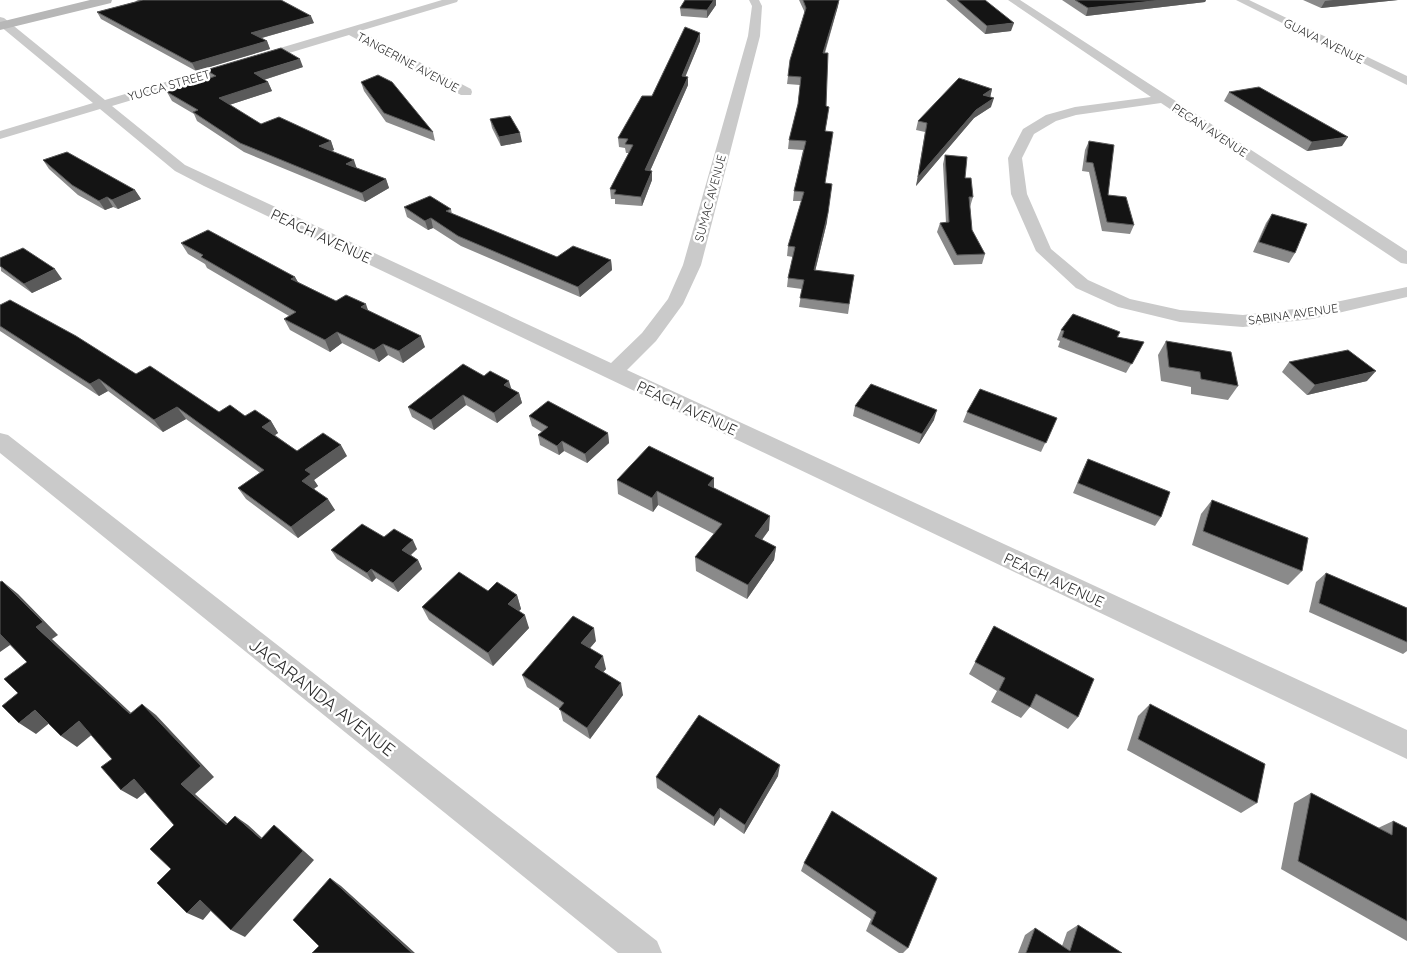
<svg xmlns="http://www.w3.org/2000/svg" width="1407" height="953" viewBox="0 0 1407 953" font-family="Quicksand,sans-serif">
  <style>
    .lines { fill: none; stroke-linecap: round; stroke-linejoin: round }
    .street { fill: #cacaca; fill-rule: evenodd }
    .secondary { fill: #b7b7b7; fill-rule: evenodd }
    .wall { fill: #8a8a8a }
    .shaded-wall { fill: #5a5a5a }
    .building { fill: #141414; stroke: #5a5a5a }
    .labels { text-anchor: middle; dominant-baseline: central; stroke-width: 5; stroke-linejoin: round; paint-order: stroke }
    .far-street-label { font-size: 12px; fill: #2d2d2d; stroke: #fff }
    .street-label { font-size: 15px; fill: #2d2d2d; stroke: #fff }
    .near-street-label { font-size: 18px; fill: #2d2d2d; stroke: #fff }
  </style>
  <rect width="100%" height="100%" fill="#fff"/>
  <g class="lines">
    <path class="street" d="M442 0H458L457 2 360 31 471 89 472 92 471 95H461L349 35 112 106 185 165 611 363 642 333 668 299 683 265 748 36 752 6 749 0H759L762 6 760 36 701 265 683 304 656 341 627 370 1407 730V759L204 186 175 171 100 109 0 139V131L93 103 0 26V17L4 18 105 100Z
      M1008 0H1020L1407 251V264L1401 263 1161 103 1076 115 1056 121 1034 134 1022 158 1027 194 1051 249 1088 280 1130 299 1180 310 1243 315 1312 307 1407 287V297L1312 319 1243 327 1180 322 1118 307 1076 288 1036 251 1011 194 1008 158 1023 129 1046 115 1075 107 1151 97Z
      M1236 0H1249L1407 76V85Z
      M0 433 8 435 657 941 662 953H618L0 453Z"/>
    <path class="secondary" d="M90 0H112L111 3 0 30V22Z"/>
  </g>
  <path class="wall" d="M136 0H281L314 23 262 38 267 41 270 49 196 71 101 19 97 12 138 1Z
    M799 0H839L838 6 825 53 826 106 828 115 825 131V183L827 222 815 271 854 275 848 314 799 307 802 289 787 287 788 278 793 257 787 256 788 246 802 201H793L794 191 803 150 788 149 789 140 798 104 800 85 787 84 788 76 805 13Z
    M946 0H985L1011 31 985 34Z
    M1062 0H1206L1205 2 1086 16Z
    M1303 0H1398L1321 8Z
    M716 5 707 18 681 16 680 8Z
    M700 33V41L685 76 688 85 650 171H652V180L642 206 615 204V199H611L610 189 629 153H626L625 148 619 147 618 138 652 96Z
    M303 67 264 80 268 82 272 91 229 105 261 124 331 141 334 150 331 151 357 168 386 179 389 188 365 202 244 152 197 121 194 114 172 101 167 92 210 78 206 70Z
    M361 82 433 132 435 141 386 122 364 91Z
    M992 89 990 97 991 107 974 118 916 186 925 132 916 130 918 121Z
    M1229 92 1342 146 1307 151 1224 101Z
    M490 119 522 142 501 146 492 128Z
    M1089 141 1108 195 1134 225 1130 234 1102 231 1089 172 1082 171 1085 150Z
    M945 155 965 178 973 197 970 207 972 230 985 254 982 264 954 265 937 232 940 223H946L943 164Z
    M43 160 135 190 141 199 118 209 113 207 105 210 78 195 49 169Z
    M404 207 451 209 452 214 557 257 611 260 612 270 580 297 461 246 433 228 428 230 407 217Z
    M1272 214 1295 253 1289 263 1253 252 1266 223Z
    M181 243 295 277 298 282 336 301 369 311 425 347 403 363 388 355 379 362 342 343 330 352 290 330 284 319 289 316 207 268 205 264 188 254Z
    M0 258 62 279 32 293 1 271Z
    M0 305 136 374 219 412 245 416 271 421 278 433 275 435 297 451 347 456 314 480 318 486 314 489 335 510 298 538 246 499 238 488 260 473 186 419 163 432 108 391 99 396 0 331Z
    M1061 330 1120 332 1118 337 1144 342 1126 373 1058 347 1060 341 1057 340Z
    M1166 341 1238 386 1228 400 1191 394V387L1161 381 1158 355Z
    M1289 362 1367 381 1307 395 1282 372Z
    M484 376 519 393 522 403 497 423 466 405 434 430 412 417 408 407Z
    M855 406 934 420 919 444 853 416Z
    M967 412 1057 418 1041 452 963 422Z
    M529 416 608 433 609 443 587 463 564 451 559 455 540 445 538 435 542 432 532 426Z
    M1088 459 1161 517 1155 526 1073 493 1083 469Z
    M714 478V488L769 530 762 540 776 547 774 560 747 599 696 571 695 557 714 534 658 505 653 512 618 494 617 480Z
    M1212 500 1302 571 1288 585 1192 545 1201 514Z
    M384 537 417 549 411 555 418 560 422 569 398 592 376 578 372 582 337 559 331 550Z
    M1326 573 1407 608V651L1403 654 1309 612 1316 582Z
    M488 591 517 595 521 609 519 611 529 628 493 666 429 620 422 607Z
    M994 626 1078 717 1068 729 1030 707 1021 718 991 702 997 691 969 674Z
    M596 641 590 648 606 669 603 672 623 695 590 739 563 721 560 709 527 687 522 675Z
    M1150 704 1257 803 1241 813 1127 750 1138 716Z
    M778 776 744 834 720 817 714 826 657 788 656 777Z
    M1311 793 1378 828 1393 821 1407 828V941L1281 869 1294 803Z
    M832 811 908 948 903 953H899L866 931 871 919 801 871 804 863Z
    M1078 925 1122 953H1018L1025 935 1035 928 1062 946 1067 932Z"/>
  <path class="shaded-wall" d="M714 0H716V5L707 18V10Z
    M839 0 838 6 822 61 823 53Z
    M1162 0H1206L1205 2 1086 16 1088 8Z
    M1333 0H1398L1321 8 1325 1Z
    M311 16 314 23 254 40 251 33Z
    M1014 23 1011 31 985 34 987 26Z
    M700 33V41L682 85V76Z
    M267 41 270 49 196 71 192 63Z
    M300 59 303 67 257 82 254 73Z
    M688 77V85L646 180 645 170Z
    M268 82 272 91 223 107 219 98Z
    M992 89 990 98 983 95Z
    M994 98 991 107 974 118 916 186 918 177 976 110Z
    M520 133 522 142 501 146 499 137Z
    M1348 137 1342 146 1307 151 1312 142Z
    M331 141 334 150 322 155 319 146Z
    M354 160 357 169 346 164Z
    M652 171V180L642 206 641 197Z
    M386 179 389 188 365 202 362 193Z
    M135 190 141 199 118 209 112 200Z
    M107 197 113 207 105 210 99 201Z
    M828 213 827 222 813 280 814 270Z
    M431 218 433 228 428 230 425 221Z
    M611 260 612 270 580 297 578 287Z
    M55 269 62 279 32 293 24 284Z
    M295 277 301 288 291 279Z
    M366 304 370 316 361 307Z
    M337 332 342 343 330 352 325 340Z
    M421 336 425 347 403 363 399 351Z
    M383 344 388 355 379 362 374 350Z
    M1376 371 1367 381 1307 395 1315 385Z
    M99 379 108 391 99 396 90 384Z
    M509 381 512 391 504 385Z
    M519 393 522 403 497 423 494 413Z
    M463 395 466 405 434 430 431 420Z
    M177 407 186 419 163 432 154 420Z
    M937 410 934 420 919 444 922 434Z
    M271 421 278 433 269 439 262 427Z
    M608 433 609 443 587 463 585 454Z
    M562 441 564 451 559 455 557 446Z
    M341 445 347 456 314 480 318 486 309 492 302 481 305 470Z
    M714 478V492L708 485Z
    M657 491 658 505 653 512 652 498Z
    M328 499 335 510 298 538 291 527Z
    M770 516 769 530 754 550 755 536Z
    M413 540 417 549 406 559 402 550Z
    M776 547 774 560 747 599 748 585Z
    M418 560 422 569 398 592 393 583Z
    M371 569 376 578 372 582 367 573Z
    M2 581 18 594 58 635 52 639 144 725 130 714 36 627Z
    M517 595 521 609 513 617 508 604Z
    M525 615 529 628 493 666 488 653Z
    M594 628 596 641 584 655 581 643Z
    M0 633 13 643 0 652Z
    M603 656 606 669 597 679 595 667Z
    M621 683 623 695 590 739 587 728Z
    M142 704 156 715 214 777 195 794 239 834 226 825 181 784Z
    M35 710 52 721 36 734 19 723Z
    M79 721 95 732 77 747 61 736Z
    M780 765 778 776 744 834 745 825Z
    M134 779 149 789 137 799 121 790Z
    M720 808V817L714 826V817Z
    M235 816 248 825 273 848 261 839Z
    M274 825 286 835 314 860 245 937 231 930Z
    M330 878 341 886 415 953H412Z
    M200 900 214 907 203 920 187 913Z"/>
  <path class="building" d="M143 0H281L311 16 251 33 267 41 192 63 97 12Z
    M685 0H714L707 10 680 8Z
    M803 0H839L823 53H828L826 106 829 107 825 131 833 132 825 183 832 184 828 213 814 270 854 275 849 304 800 298 804 280 788 278 795 247 788 246 804 192 794 191 806 141 789 140 798 104 801 77 788 76 790 60 806 8Z
    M957 0H985L1014 23 987 26Z
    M1075 0H1162L1088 8Z
    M685 27 700 33 682 76 688 77 645 170 652 171 641 197 614 194 616 190 610 189 633 145 625 144 628 139 618 138 642 96H652Z
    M281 48 300 59 254 73 268 82 219 98 261 124 279 117 331 141 319 146 354 160 346 164 386 179 362 193 240 143 193 112 198 110 167 92 216 76 206 70Z
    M378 75 392 82 433 132 384 113 361 82Z
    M959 78 992 89 983 95 994 98 976 110 918 177 927 123 918 121Z
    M1259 87 1348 137 1312 142 1229 92Z
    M510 116 520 133 499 137 490 119Z
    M1089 141 1114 145 1108 195 1126 197 1134 225 1107 222 1093 163 1086 162Z
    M67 152 135 190 112 200 107 197 99 201 72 185 43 160Z
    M945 155 967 157 965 178H971L973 197H969L972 230 985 254 957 255 940 223 949 222Z
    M430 196 451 209 446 211 557 257 573 246 611 260 578 287 458 236 431 218 425 221 404 207Z
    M1272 214 1307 224 1295 253 1259 242Z
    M208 230 295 277 291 279 336 301 346 295 366 304 361 307 421 336 399 351 383 344 374 350 337 332 325 340 284 319 296 312 201 257 203 255 181 243Z
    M23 248 55 269 24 284 0 266V258Z
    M10 300 76 336 136 374 150 366 219 412 230 405 245 416 255 410 271 421 262 427 297 451 323 433 341 445 305 470 311 474 302 481 328 499 291 527 238 488 264 470 177 407 154 420 99 379 90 384 0 326V305Z
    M1073 314 1120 332 1117 337 1144 342 1132 364 1062 337 1064 331 1061 330Z
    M1166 341 1231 352 1238 386 1201 379 1200 372 1169 367Z
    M1348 350 1376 371 1315 385 1289 362Z
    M463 364 484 376 490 371 509 381 504 385 519 393 494 413 463 395 431 420 408 407Z
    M871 384 937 410 922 434 855 406Z
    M980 389 1057 418 1046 443 967 412Z
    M548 401 608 433 585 454 562 441 557 446 538 435 548 427 529 416Z
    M649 446 714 478 708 485 770 516 755 536 776 547 748 585 695 557 722 524 657 491 652 498 617 480Z
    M1088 459 1170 492 1161 517 1078 483Z
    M1212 500 1308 538 1302 571 1203 531Z
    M362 524 384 537 394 529 413 540 402 550 418 560 393 583 371 569 367 573 331 550Z
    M459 572 488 591 497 582 517 595 508 604 525 615 488 653 422 607Z
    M1326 573 1407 608V642L1319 603Z
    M2 581 43 622 36 627 130 714 142 704 201 766 181 784 226 825 235 816 261 839 274 825 303 851 231 930 200 900 187 913 157 883 171 869 150 849 174 825 134 779 121 790 101 767 112 759 79 721 61 736 35 710 19 723 2 706 18 693 4 679 27 662 0 634V582Z
    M573 616 594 628 581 643 603 656 595 667 621 683 587 728 559 709 564 703 522 675Z
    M994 626 1094 679 1078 717 1036 694 1030 707 999 690 1005 678 975 662Z
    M1150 704 1265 764 1257 803 1138 739Z
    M699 715 780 765 745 825 720 808 714 817 656 777Z
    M1311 793 1392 835 1393 821 1407 828V921L1298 861Z
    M832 811 937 878 908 948 871 924 876 912 804 863Z
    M330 878 412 953H312L319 946 293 920Z
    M1078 925 1122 953H1026L1035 928 1070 951Z"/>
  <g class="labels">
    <g class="far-street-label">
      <text transform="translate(1324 41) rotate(26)">GUAVA AVENUE</text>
      <text transform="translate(408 62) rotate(28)">TANGERINE AVENUE</text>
      <text transform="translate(169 85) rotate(-16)">YUCCA STREET</text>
      <text transform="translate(1210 130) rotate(33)">PECAN AVENUE</text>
      <text transform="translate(710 198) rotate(-75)">SUMAC AVENUE</text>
      <text transform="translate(1293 314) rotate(-8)">SABINA AVENUE</text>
    </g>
    <g class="street-label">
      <text transform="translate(321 236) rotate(25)">PEACH AVENUE</text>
      <text transform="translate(687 408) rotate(25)">PEACH AVENUE</text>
      <text transform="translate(1054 580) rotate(25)">PEACH AVENUE</text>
    </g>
    <g class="near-street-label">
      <text transform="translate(322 697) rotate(38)">JACARANDA AVENUE</text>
    </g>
  </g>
</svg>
